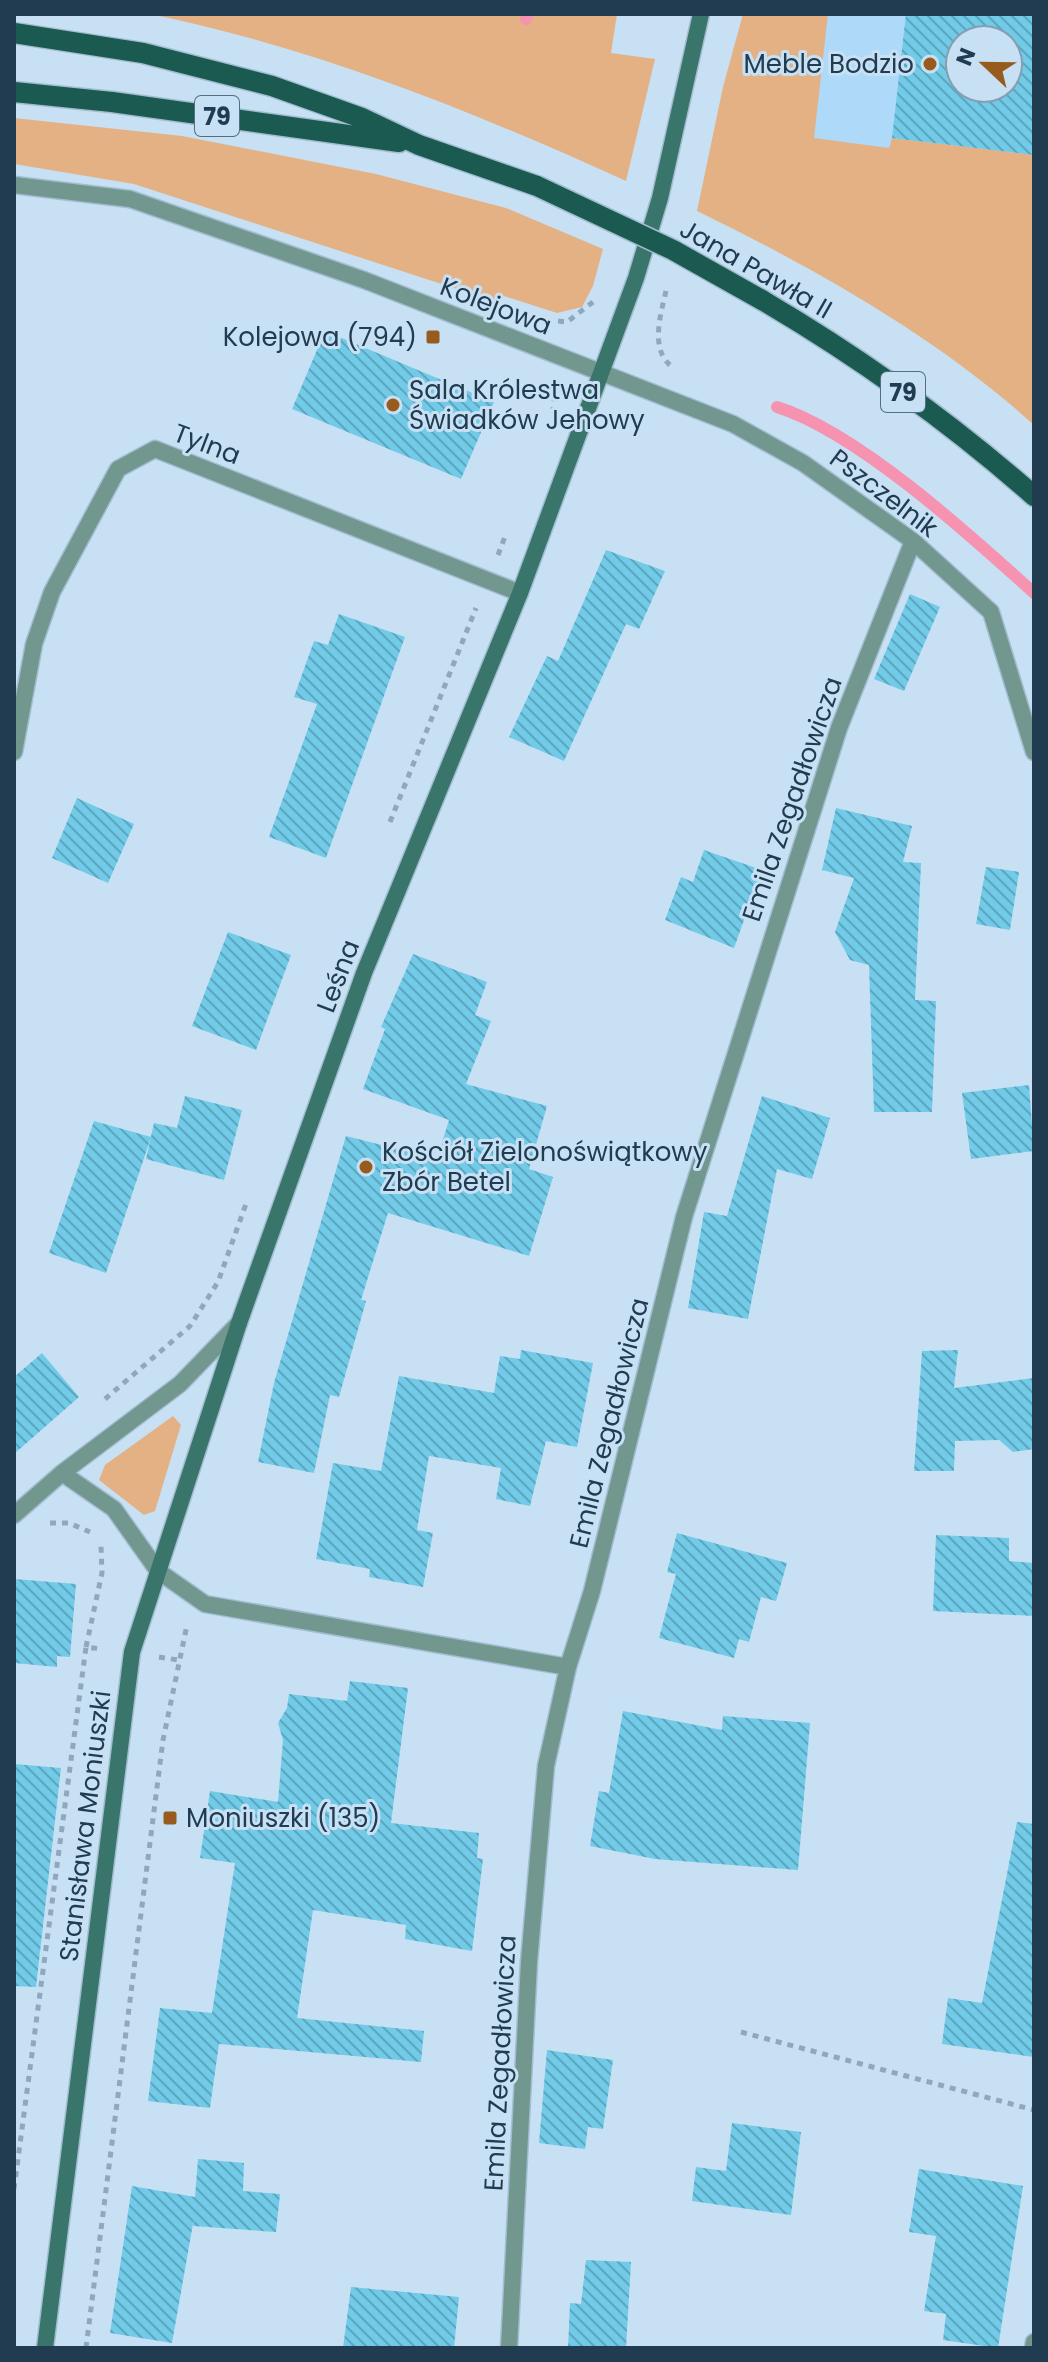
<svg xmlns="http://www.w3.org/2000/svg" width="1048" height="2362" viewBox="0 0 1048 2362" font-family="Poppins,sans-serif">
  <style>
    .built { fill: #aed9f9; fill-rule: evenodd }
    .green { fill: #e4b185 }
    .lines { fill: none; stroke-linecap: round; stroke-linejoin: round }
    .stream { stroke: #f593b0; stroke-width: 12 }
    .building { fill: url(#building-back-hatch); fill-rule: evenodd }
    .street-casing { stroke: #a2bcd0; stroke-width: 19 }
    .secondary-casing { stroke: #a2bcd0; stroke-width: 19 }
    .primary-casing { stroke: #a2bcd0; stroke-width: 23 }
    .path { stroke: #8fa8bc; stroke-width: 5; stroke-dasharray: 6 6; stroke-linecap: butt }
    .street { stroke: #71978f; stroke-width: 16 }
    .secondary { stroke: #39756a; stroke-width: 16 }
    .primary { stroke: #1b5a50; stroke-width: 20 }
    .primary-bridge-casing { stroke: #a2bcd0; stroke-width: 23; stroke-linecap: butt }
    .primary-bridge { stroke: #1b5a50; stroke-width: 20 }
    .poi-dot { fill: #985b1e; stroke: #c7e0f4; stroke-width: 3 }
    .labels { text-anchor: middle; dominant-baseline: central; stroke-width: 6; stroke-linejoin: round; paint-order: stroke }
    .shield { fill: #c7e0f4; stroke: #536d81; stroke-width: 2 }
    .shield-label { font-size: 24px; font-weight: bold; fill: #213c50 }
    .poi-label { font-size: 26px; fill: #213c50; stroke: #c7e0f4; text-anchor: start }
    .street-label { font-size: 26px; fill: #213c50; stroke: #c7e0f4 }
  </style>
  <defs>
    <pattern id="building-back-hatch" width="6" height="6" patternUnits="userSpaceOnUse" patternTransform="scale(2)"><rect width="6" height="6" fill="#71cbe8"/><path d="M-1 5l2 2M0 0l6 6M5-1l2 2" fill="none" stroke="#5ca6be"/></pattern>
  </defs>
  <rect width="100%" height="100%" fill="#c7e0f4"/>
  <path class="built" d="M807 14H1034V296L772 124ZM960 40H1008V88H960Z"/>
  <path class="green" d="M150 14H617L611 53 655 59 626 181C472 111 316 48 150 14Z
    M743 14H828L814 138 889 148 892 138 1034 155V425C937 337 814 268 697 211L723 87Z
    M14 118 182 136 376 174 506 208 603 249 593 286 582 307 557 313 501 295 497 302 134 184 14 164Z
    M173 1416 181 1425 155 1511 144 1515 99 1480 105 1465Z"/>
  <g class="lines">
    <path class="stream" d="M526 19 528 14
      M777 407C857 432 970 535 1034 593"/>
  </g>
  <path class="building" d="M906 14H1034V155L892 138ZM960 40H1008V88H960Z
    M325 331 494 402 461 479 292 409Z
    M606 550 665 571 639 629 626 624 564 761 509 737 547 656 558 661Z
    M910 594 940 607 904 691 874 679Z
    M339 614 405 637 326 858 269 837 317 704 294 697 314 641 328 645Z
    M77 798 134 824 108 883 52 858Z
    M836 808 912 826 903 862 921 863 915 1000 936 1001 932 1112H874L869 965 850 960 835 932 854 878 822 870Z
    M704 850 762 870 734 948 665 920 681 877 693 882Z
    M986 867 1019 872 1010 930 976 924Z
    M228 932 291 955 256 1050 192 1026Z
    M413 954 487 982 475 1015 491 1021 466 1084 547 1106 529 1169 553 1177 529 1256 388 1213 361 1300 366 1301 339 1397 330 1395 314 1473 258 1462 274 1383 346 1136 437 1159 449 1120 363 1089 385 1029 381 1027Z
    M1029 1085 1034 1151 971 1159 962 1093Z
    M185 1096 242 1110 224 1180 146 1159 154 1123 177 1128Z
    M762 1096 830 1118 812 1179 777 1169 748 1319 688 1308 704 1212 727 1216Z
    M94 1121 151 1137 106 1273 49 1253Z
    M521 1350 593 1363 577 1447 546 1441 530 1506 496 1499 501 1468 429 1456 417 1530 433 1533 423 1587 369 1577 370 1569 316 1559 333 1463 381 1471 399 1376 494 1393 500 1356 520 1359Z
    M958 1350 954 1388 1034 1378V1449L1013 1452 999 1440 955 1441 954 1471H914L922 1351Z
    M42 1353 79 1397 14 1454V1377Z
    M677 1533 787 1563 776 1601 761 1597 749 1642 739 1639 734 1658 659 1638 676 1574 667 1572Z
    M936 1535 1009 1538V1561L1034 1563V1616L933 1611Z
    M14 1579 76 1584 70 1657 57 1656V1667L14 1663Z
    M350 1681 408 1688 391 1823 479 1833 477 1858 483 1859 472 1951 405 1939 406 1925 313 1910 297 2018 424 2031 421 2062 219 2044 210 2108 148 2101 160 2008 212 2013 235 1863 200 1858 210 1791 278 1802 283 1740 278 1723 287 1708 289 1694 347 1701Z
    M623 1711 722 1730 723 1716 810 1723 798 1870 655 1859 590 1846 599 1791 609 1793Z
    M14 1764 61 1768 36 1987 14 1986Z
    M1017 1822 1034 1824V2057L942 2044 948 1998 982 2003Z
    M547 2050 613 2060 603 2129 588 2127 585 2149 539 2143Z
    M732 2123 801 2132 791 2215 692 2201 696 2167 726 2171Z
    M198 2159 244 2163 243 2191 280 2194 276 2232 193 2226 194 2218 172 2343 110 2333 132 2186 195 2197Z
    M919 2169 1023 2186 998 2348 943 2340 946 2314 924 2311 936 2236 909 2232Z
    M586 2260 631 2262 626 2348H568L570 2303 581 2304Z
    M351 2287 459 2297 454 2348H343Z"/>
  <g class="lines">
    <g class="street-casing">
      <path id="street" d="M14 185 130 199 364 280 733 424 803 463 913 541 991 612 1034 752
        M14 752 34 644 52 592 118 469 155 449 520 593
        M62 1473 114 1509 158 1571 205 1604 568 1667
        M14 1515 62 1473 180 1384 239 1323
        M509 2348 529 1962 546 1766 568 1667 592 1591 684 1217 839 728 913 541
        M1033 2348 1034 2342"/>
    </g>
    <g class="secondary-casing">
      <path id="secondary" d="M45 2348 132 1652 239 1323 364 973 520 593 636 278 660 198 701 14"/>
    </g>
    <g class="primary-casing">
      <path id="primary" d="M14 33 143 53 272 86 362 118 419 145 537 186
        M14 92 112 102 399 142
        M762 300C859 357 950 422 1034 496"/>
    </g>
    <path class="path" d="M666 291C661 313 650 348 670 365
      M558 321 567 322 593 302
      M548 386 555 394 553 409
      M498 555 506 534
      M390 822 476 608
      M105 1399 190 1326 218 1282 247 1201
      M50 1523H69L90 1532
      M86 1647 102 1573 101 1546
      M159 1657 178 1660
      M741 2032 1034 2110
      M14 2189 86 1647 102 1649
      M86 2348 163 1740 187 1625"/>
    <use href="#street" class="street"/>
    <use href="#secondary" class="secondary"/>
    <use href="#primary" class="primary"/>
    <g class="primary-bridge-casing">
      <path id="primary-bridge" d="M537 186 673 250 762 300"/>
    </g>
    <use href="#primary-bridge" class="primary-bridge"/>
  </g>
  <g class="poi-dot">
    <circle cx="930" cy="64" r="8"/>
    <rect x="425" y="329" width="16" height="16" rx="4"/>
    <circle cx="393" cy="405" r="8"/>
    <circle cx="366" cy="1167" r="8"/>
    <rect x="162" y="1810" width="16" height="16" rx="4"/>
  </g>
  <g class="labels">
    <g class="shield">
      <rect x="195" y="96" width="44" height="40" rx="6"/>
      <rect x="881" y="372" width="44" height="40" rx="6"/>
    </g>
    <g class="shield-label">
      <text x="217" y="116">79</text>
      <text x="903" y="392">79</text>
    </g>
    <g class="poi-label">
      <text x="914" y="64" text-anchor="end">Meble Bodzio</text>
      <text x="417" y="337" text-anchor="end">Kolejowa (794)</text>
      <text x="409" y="390">Sala Królestwa<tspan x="409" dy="30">Świadków Jehowy</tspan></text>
      <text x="382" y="1152">Kościół Zielonoświątkowy<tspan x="382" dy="30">Zbór Betel</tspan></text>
      <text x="186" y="1818">Moniuszki (135)</text>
    </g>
    <g class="street-label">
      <text transform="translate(756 269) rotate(30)">Jana Pawła II</text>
      <text transform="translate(496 306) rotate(21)">Kolejowa</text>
      <text transform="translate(207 444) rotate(21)">Tylna</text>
      <text transform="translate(884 493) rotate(37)">Pszczelnik</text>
      <text transform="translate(792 799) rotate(-71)">Emila Zegadłowicza</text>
      <text transform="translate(338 976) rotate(-69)">Leśna</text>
      <text transform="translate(609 1423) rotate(-76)">Emila Zegadłowicza</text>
      <text transform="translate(85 1826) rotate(-83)">Stanisława Moniuszki</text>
      <text transform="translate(500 2063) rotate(-87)">Emila Zegadłowicza</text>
    </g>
  </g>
  <rect width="1048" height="2362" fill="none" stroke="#213c50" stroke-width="32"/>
  <g transform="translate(984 64) rotate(292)"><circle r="38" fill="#c7e0f4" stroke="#859eb2" stroke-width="2"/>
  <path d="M0-6L14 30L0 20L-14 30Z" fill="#985b1e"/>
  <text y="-12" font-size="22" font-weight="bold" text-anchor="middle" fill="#213c50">N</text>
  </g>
</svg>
